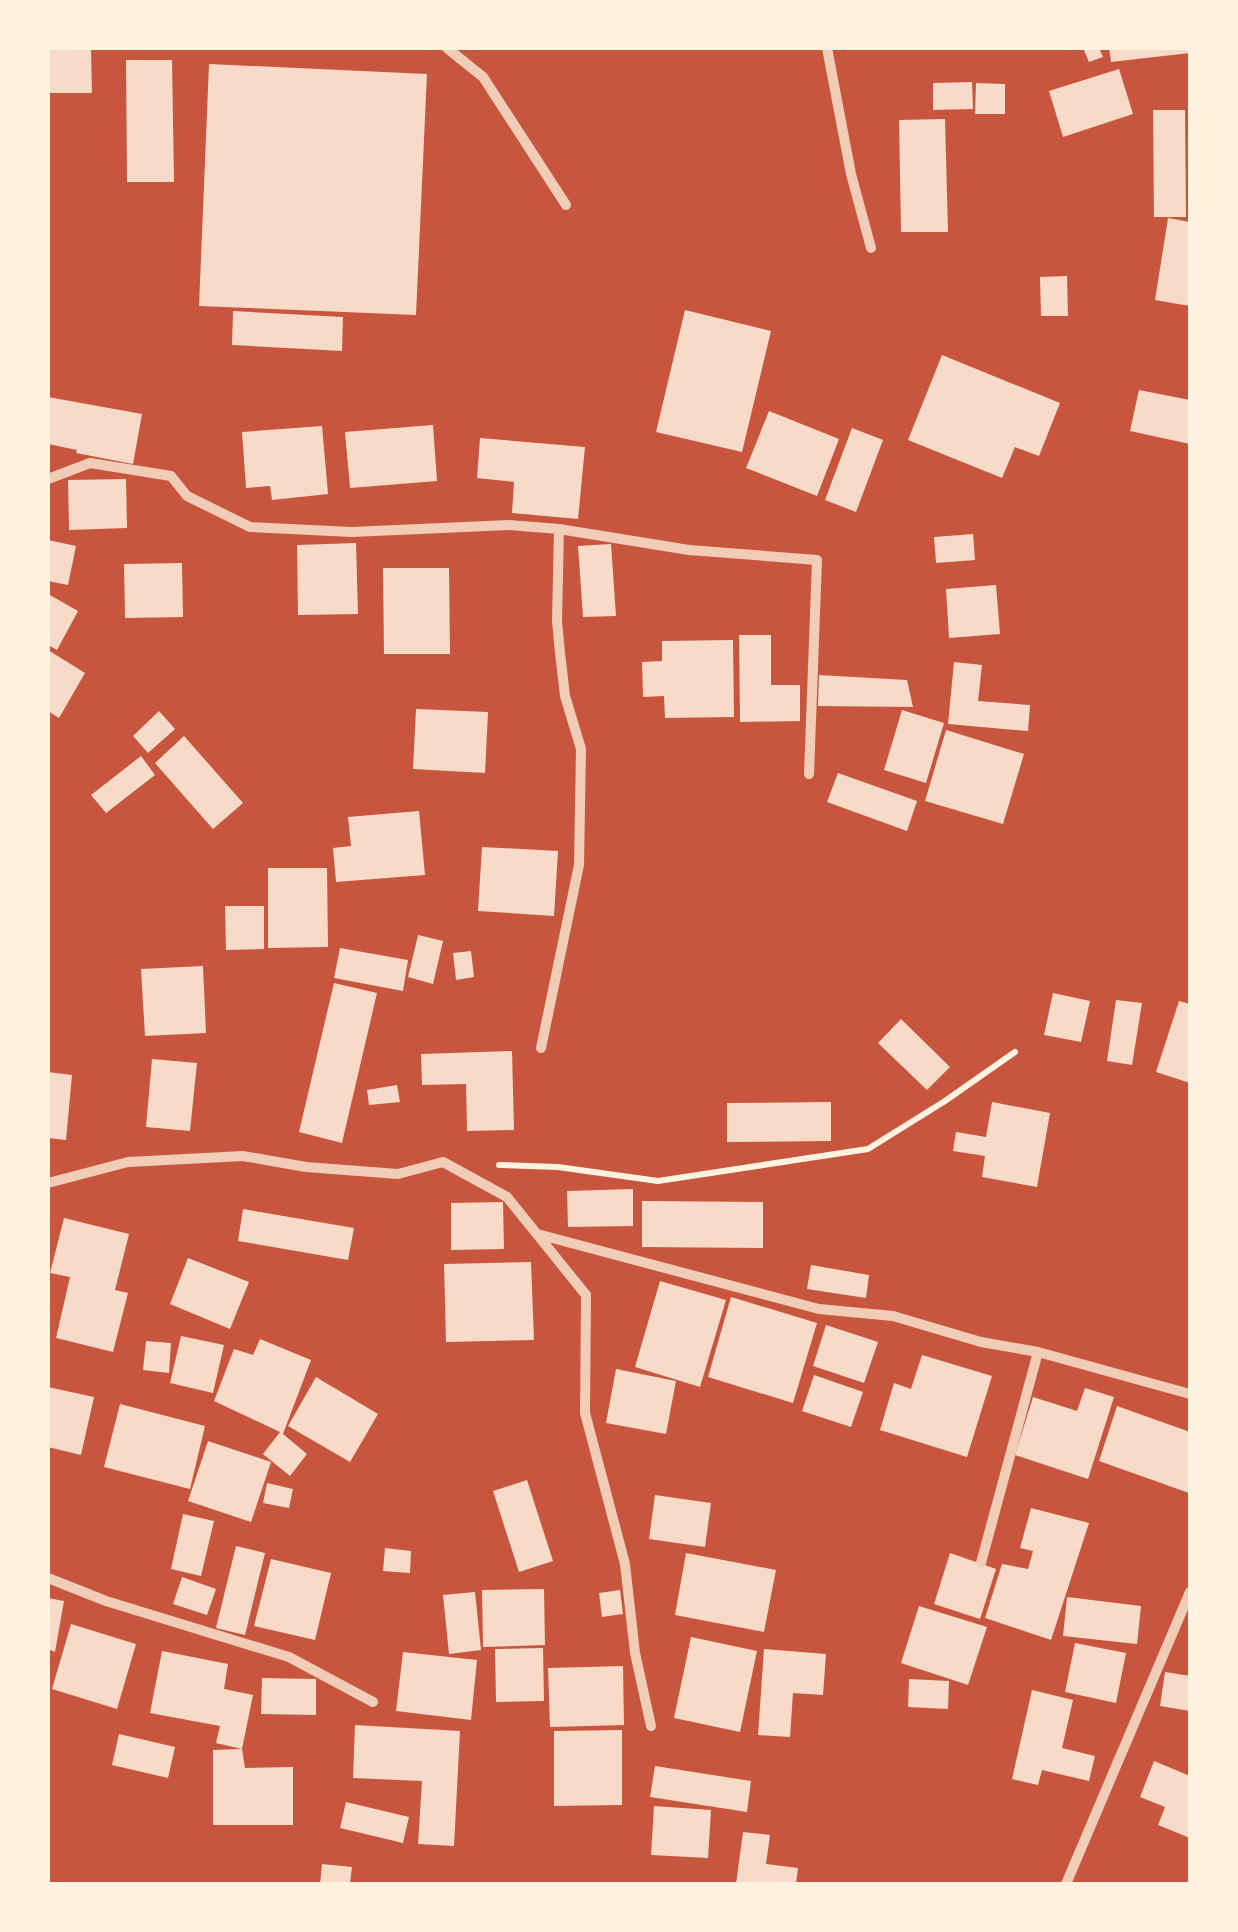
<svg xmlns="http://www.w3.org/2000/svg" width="1238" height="1932" viewBox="0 0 1238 1932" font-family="'Libre Baskerville',serif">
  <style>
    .building { fill: #f7dbc8 }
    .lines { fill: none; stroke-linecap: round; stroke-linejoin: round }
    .path { stroke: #fff3e0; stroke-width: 6 }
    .minor { stroke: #f1ccb7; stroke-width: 10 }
  </style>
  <rect width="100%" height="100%" fill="#c8553d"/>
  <path class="building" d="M48 48H91L92 93H48Z
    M1083 48H1099L1103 57 1089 62Z
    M1109 48H1190V53L1111 62Z
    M126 60H172L174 182H127Z
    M209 64 427 74 416 315 199 306Z
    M1119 69 1133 114 1063 137 1049 91Z
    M972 82 973 109 933 110V83Z
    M976 83 1005 84V114H975Z
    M1153 110H1185L1186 217H1154Z
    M945 119 948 232H901L899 120Z
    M1168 218 1190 222V306L1155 300Z
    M1067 276 1068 316H1041L1040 277Z
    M685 310 771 331 742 452 656 432Z
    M233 311 343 317 342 351 232 345Z
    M942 355 1060 403 1039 456 1015 447 1002 478 908 440Z
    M1139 390 1190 400V444L1130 431Z
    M48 397 142 414 133 464 76 453 77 450 48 444Z
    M769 411 839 439 817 496 746 468Z
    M433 425 437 481 350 488 345 432Z
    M322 426 328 494 272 500 270 486 246 488 242 432Z
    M852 428 883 440 856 512 825 500Z
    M480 438 585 447 578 519 512 513 514 482 477 478Z
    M126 479 127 528 69 530 68 480Z
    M973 534 975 560 936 563 934 537Z
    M48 540 76 546 68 585 48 581Z
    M356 543 358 614 298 615 297 545Z
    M611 544 616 616 583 617 578 546Z
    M182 563 183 617 125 618 124 564Z
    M383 568H449L450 654H384Z
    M996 585 1000 634 949 638 946 589Z
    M48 594 78 611 57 650 48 645Z
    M739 635H771V685H800V721L740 722Z
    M733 640 734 717 665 718 664 696 643 697 642 662 662 661V641Z
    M48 650 85 673 59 718 48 711Z
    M954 662 982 665 978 701 1030 705 1028 731 948 724Z
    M819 675 907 680 913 707 818 706Z
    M416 709 488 712 485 773 413 769Z
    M902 710 944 723 926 783 884 770Z
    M159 711 175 729 148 753 133 736Z
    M946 730 1024 754 1003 824 925 801Z
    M184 736 243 803 213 829 155 763Z
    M141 756 155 775 106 813 91 795Z
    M838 773 917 801 907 831 827 802Z
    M419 811 425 875 336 882 333 848 351 846 348 817Z
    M482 847 558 851 554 916 478 911Z
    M268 868H327L328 947 268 948Z
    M225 906H264V949L226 950Z
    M418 935 443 941 433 984 408 977Z
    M340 948 408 960 403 991 334 978Z
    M471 951 474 977 456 980 453 953Z
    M203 966 206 1033 145 1036 141 969Z
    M334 983 377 993 342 1143 299 1132Z
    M1053 993 1090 1001 1081 1042 1044 1035Z
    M1116 1000 1142 1003 1132 1065 1107 1061Z
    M1179 1001 1190 1004V1083L1156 1072Z
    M901 1019 950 1067 927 1090 878 1043Z
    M512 1051 514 1130 467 1131 466 1084 422 1085 421 1054Z
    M152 1059 197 1063 190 1131 146 1127Z
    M48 1072 72 1075 66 1140 48 1138Z
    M397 1085 400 1102 369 1105 367 1090Z
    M831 1102V1141L727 1142V1103Z
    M992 1102 1050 1113 1037 1187 982 1177 985 1156 953 1151 956 1132 986 1137Z
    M633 1189V1226L568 1227 567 1191Z
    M642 1201 763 1202V1248L642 1247Z
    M503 1202 504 1249 451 1250V1203Z
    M243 1209 354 1228 348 1260 238 1241Z
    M64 1218 129 1234 115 1290 128 1293 113 1352 56 1338 70 1277 50 1273Z
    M188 1258 249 1282 230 1329 170 1304Z
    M531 1262 534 1340 446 1342 444 1264Z
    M811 1265 869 1275 866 1298 807 1289Z
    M660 1281 726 1300 700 1387 635 1367Z
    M731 1297 817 1323 793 1403 708 1377Z
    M826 1325 878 1342 864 1383 813 1366Z
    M181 1336 224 1345 213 1393 170 1383Z
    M260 1339 311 1360 283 1434 307 1454 290 1476 263 1454 280 1432 214 1401 234 1349 253 1355Z
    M146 1341 171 1343 169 1373 143 1370Z
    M922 1355 992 1376 967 1457 880 1430 894 1383 911 1389Z
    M616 1369 676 1381 666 1434 606 1423Z
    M814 1375 863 1392 851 1427 802 1411Z
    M316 1377 378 1414 350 1462 288 1426Z
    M48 1387 94 1397 81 1455 48 1447Z
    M1085 1388 1114 1397 1088 1479 1015 1455 1033 1397 1077 1411Z
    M120 1404 205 1426 190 1489 104 1467Z
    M1117 1406 1190 1432 1189 1493 1099 1461Z
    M208 1441 271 1462 251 1522 188 1501Z
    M527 1480 553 1561 519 1572 493 1491Z
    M267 1483 293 1489 289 1508 263 1503Z
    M655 1495 711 1503 705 1547 649 1539Z
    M1031 1508 1089 1523 1051 1640 985 1618 1002 1564 1028 1569 1033 1551 1020 1548Z
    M183 1514 214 1521 201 1576 171 1569Z
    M236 1546 265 1553 245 1635 216 1628Z
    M385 1548 411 1551 410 1573 383 1571Z
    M686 1553 776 1570 764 1632 675 1615Z
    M950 1553 996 1569 980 1619 934 1604Z
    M271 1559 331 1573 315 1640 254 1626Z
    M182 1577 216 1589 207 1615 173 1604Z
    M544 1589 545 1645 483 1647 482 1590Z
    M620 1590 623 1614 602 1617 599 1593Z
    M475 1592 481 1650 449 1654 443 1595Z
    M1067 1597 1141 1606 1137 1644 1063 1636Z
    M48 1598 64 1601 55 1652 48 1649Z
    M919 1606 987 1627 968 1685 901 1663Z
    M71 1624 136 1644 117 1709 52 1689Z
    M691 1637 757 1651 740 1732 674 1718Z
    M1075 1643 1126 1653 1116 1703 1065 1692Z
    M543 1648 544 1701 496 1702 495 1649Z
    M764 1649 826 1654 823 1695 793 1693 790 1737 758 1735Z
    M162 1651 228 1664 224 1689 253 1695 242 1749 216 1743 220 1726 150 1713Z
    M403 1652 477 1660 471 1720 396 1711Z
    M623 1666 624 1725 550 1727 548 1668Z
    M1165 1672 1190 1676V1711L1160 1706Z
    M262 1678 316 1679V1715L261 1714Z
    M909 1679 949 1681 948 1709 908 1707Z
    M1032 1690 1073 1700 1062 1748 1095 1756 1089 1781 1042 1770 1038 1785 1012 1779Z
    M355 1725 460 1731 454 1846 418 1844 422 1781 353 1778Z
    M622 1730V1805L554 1806V1731Z
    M119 1734 175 1747 168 1778 112 1765Z
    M242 1749 245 1768 293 1767V1825H213V1750Z
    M1154 1761 1190 1776V1838L1158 1825 1165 1807 1140 1797Z
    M655 1766 751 1781 747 1812 650 1797Z
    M346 1802 409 1817 403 1843 340 1828Z
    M654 1806 711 1810 708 1858 651 1855Z
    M743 1832 770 1835 766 1864 798 1868 796 1884H736Z
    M322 1864 352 1867 350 1884H320Z"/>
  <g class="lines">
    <path class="path" d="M499 1165 558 1167 658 1181 868 1149 945 1101 1015 1052"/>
    <path class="minor" d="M447 48 483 77 566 205
      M827 48 851 174 871 248
      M48 479 90 463 171 476 187 496 250 527 352 532 509 525 559 529 557 621 560 653 565 696 581 749 579 865 541 1048
      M559 529 689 550 817 560 809 774
      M48 1183 128 1162 243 1156 306 1167 398 1174 443 1162 507 1197 586 1295 585 1413 625 1564 635 1653 651 1726
      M541 1235 819 1309 893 1316 981 1342 1038 1352 981 1563
      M1038 1352 1190 1394
      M48 1578 106 1601 289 1657 373 1702
      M1066 1884 1190 1592"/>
  </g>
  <rect width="1238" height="1932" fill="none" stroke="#fff3e0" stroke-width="100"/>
</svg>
